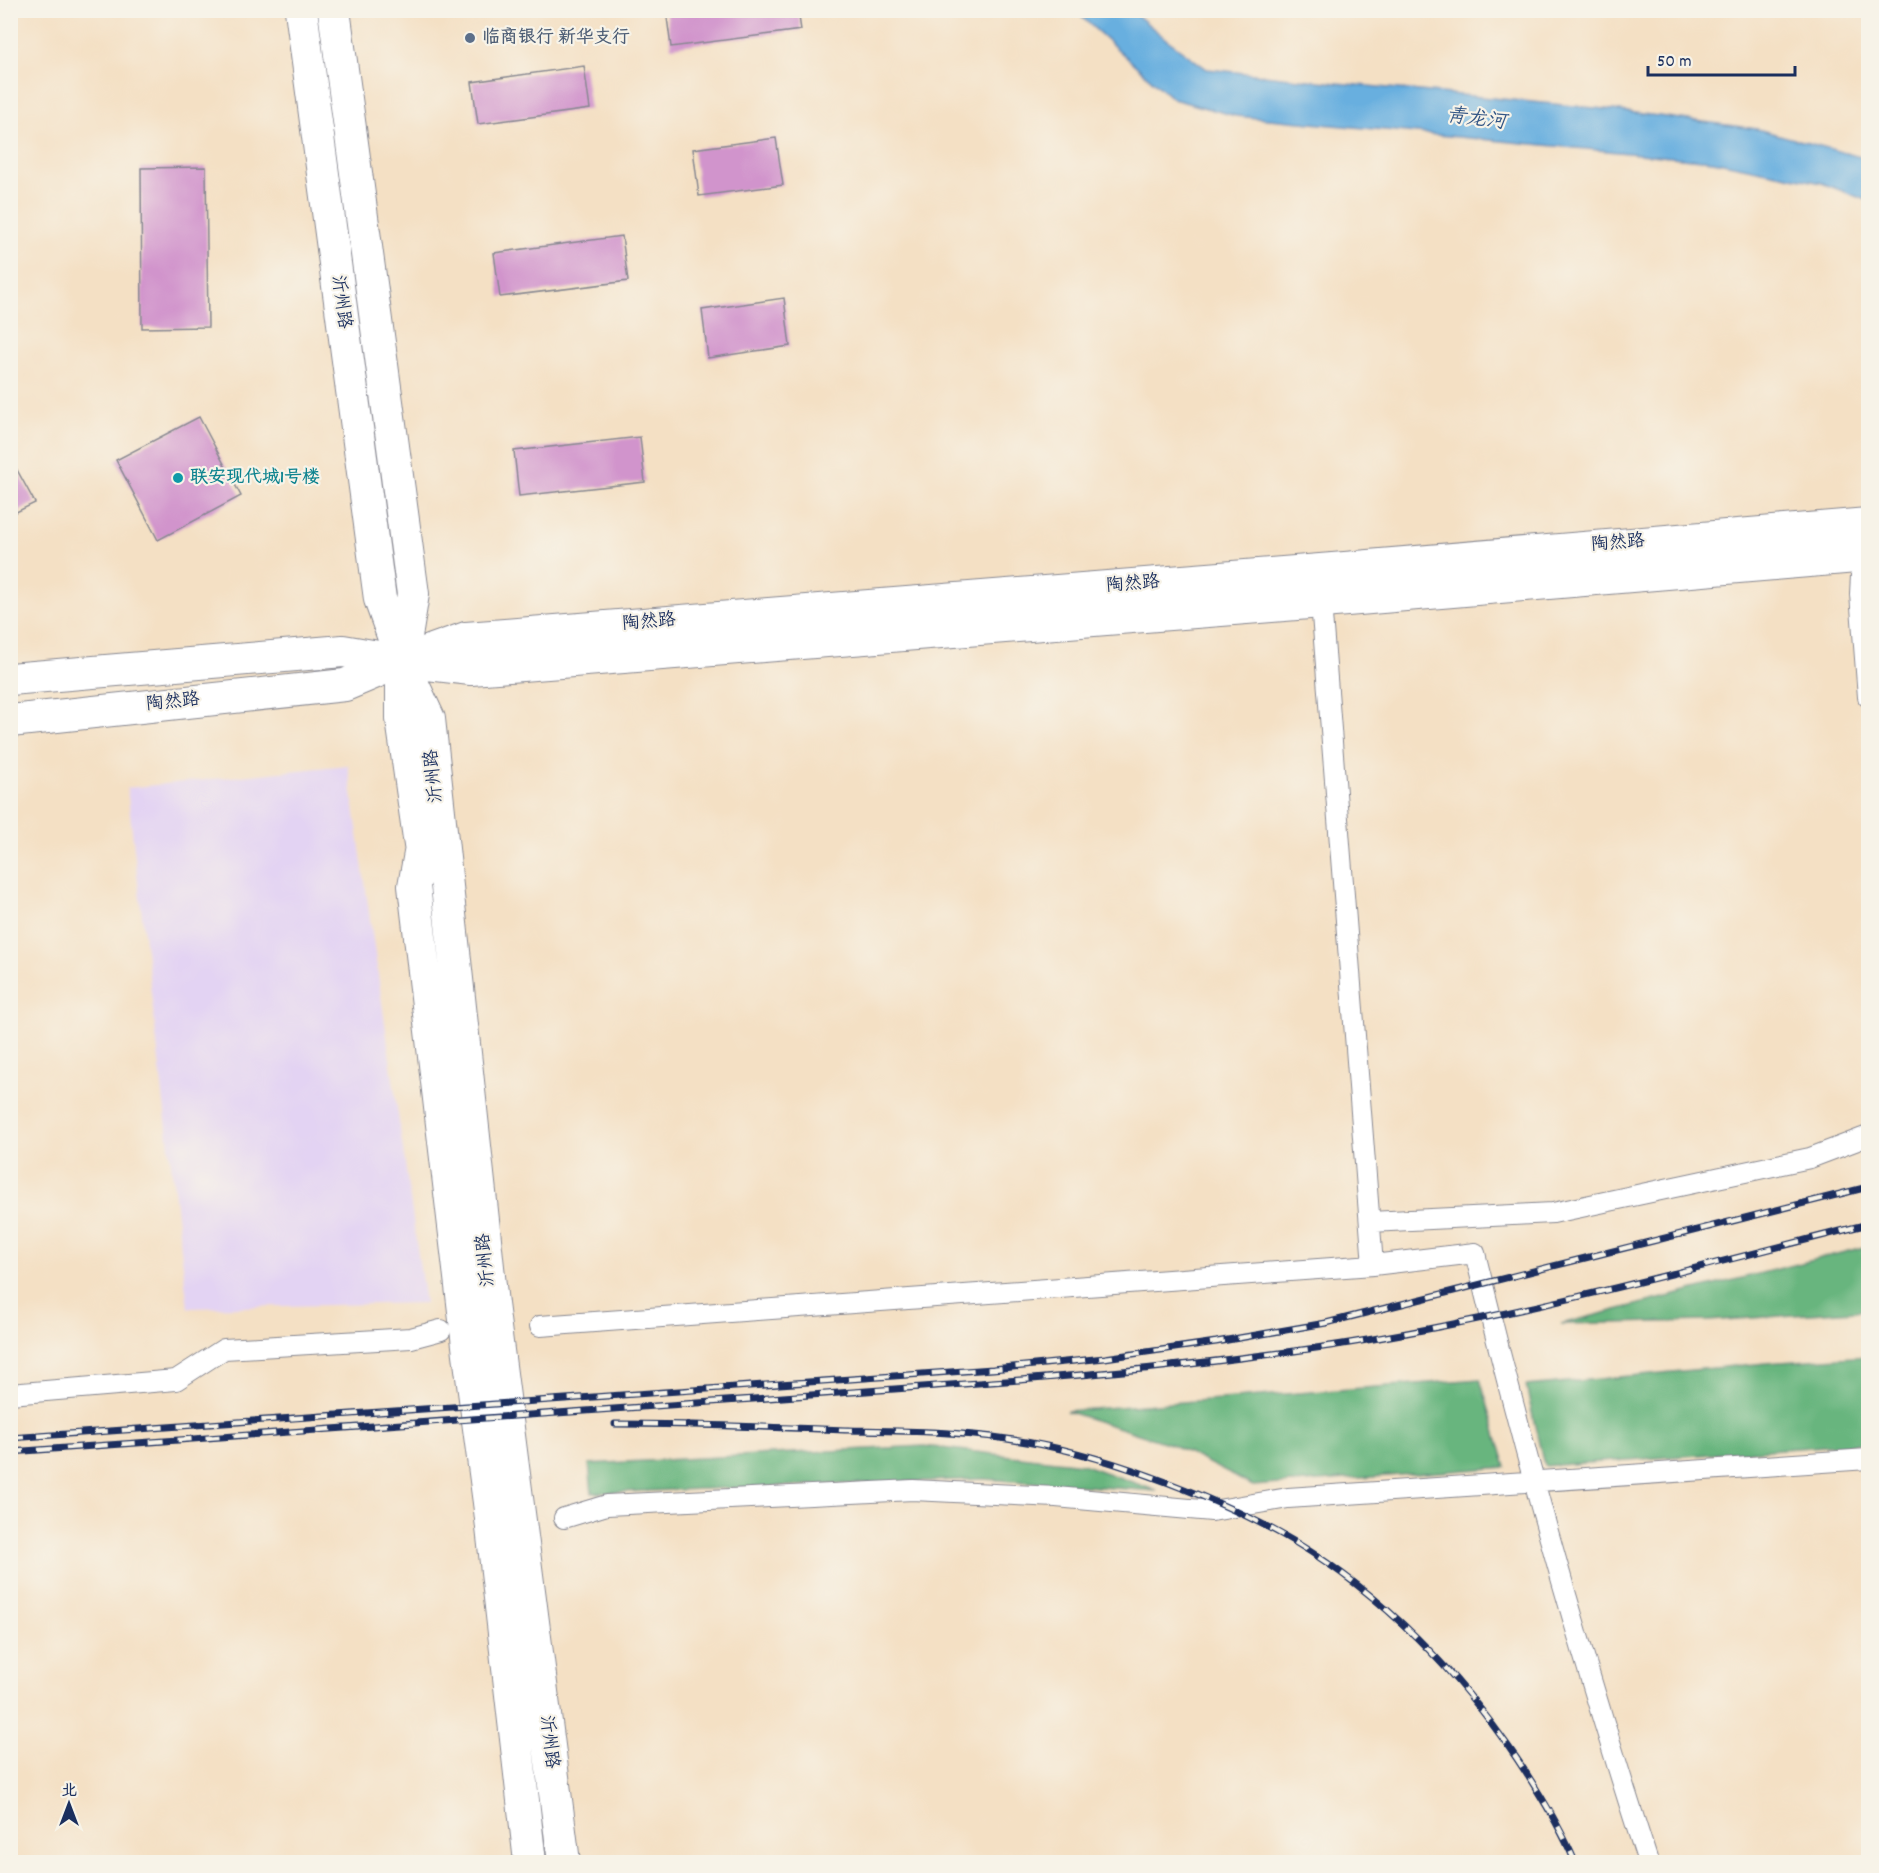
<svg xmlns="http://www.w3.org/2000/svg" width="1879" height="1873" viewBox="0 0 1879 1873" font-family="Dekko,'LXGW WenKai TC',sans-serif">
  <style>
    .built { fill: #e3d3f3 }
    .forest { fill: #68b57e; stroke: #42726e; stroke-width: 1.5 }
    .water { fill: #67afdf; stroke: #416f9e; stroke-width: 1.5 }
    .building { fill: #d194cc }
    .lines { fill: none; stroke-linecap: round; stroke-linejoin: round }
    .minor-casing { stroke: #888891; stroke-width: 22 }
    .primary-casing { stroke: #888891; stroke-width: 34 }
    .minor { stroke: #fff; stroke-width: 20 }
    .primary { stroke: #fff; stroke-width: 32 }
    .rail-casing { stroke: #1b2f5e; stroke-width: 7 }
    .rail { stroke: #f7f3e8; stroke-width: 4.5; stroke-dasharray: 14; stroke-linecap: butt }
    .service-dot { fill: #5c6f8a; stroke: #f7f3e8; stroke-width: 2 }
    .culture-dot { fill: #0f9aa8; stroke: #f7f3e8; stroke-width: 2 }
    .labels { text-anchor: middle; dominant-baseline: central; stroke-width: 4.5; stroke-linejoin: round; paint-order: stroke }
    .service-label { font-size: 18px; font-weight: bold; fill: #4e5e75; stroke: #f7f3e8; text-anchor: start }
    .street-label { font-size: 18px; fill: #1b2f5e; stroke: #f7f3e8 }
    .culture-label { font-size: 18px; font-weight: bold; fill: #0d838f; stroke: #f7f3e8; text-anchor: start }
    .water-label { font-size: 20px; font-style: italic; fill: #325585; stroke: #f7f3e8 }
  </style>
  <rect width="100%" height="100%" fill="#f7f3e8"/>
  <filter id="ink" filterUnits="userSpaceOnUse"><feTurbulence type="fractalNoise" baseFrequency=".0167" numOctaves="2"/><feDisplacementMap in="SourceGraphic" scale="12" xChannelSelector="R" yChannelSelector="G"/><feConvolveMatrix kernelMatrix="1 2 1 2 8 2 1 2 1" color-interpolation-filters="sRGB"/></filter>
  <filter id="wash" filterUnits="userSpaceOnUse"><feTurbulence type="fractalNoise" baseFrequency=".008" numOctaves="4" result="noise"/><feDisplacementMap in="SourceGraphic" scale="24" xChannelSelector="R" yChannelSelector="G"/><feGaussianBlur stdDeviation="1.35" result="paint"/><feColorMatrix in="noise" values="0 0 0 0 0 0 0 0 0 0 0 0 0 0 0 0 0 1.4 0 .05"/><feComposite in="paint" operator="in"/></filter>
  <g filter="url(#wash)">
    <rect width="100%" height="100%" fill="#f4e0c4"/>
    <path class="built" d="M348 765 425 1303 188 1308 127 788Z"/>
    <path class="forest" d="M1868 1246V1310L1708 1321 1561 1324Z
      M1868 1356V1443L1544 1466 1526 1386 1766 1363Z
      M1480 1379 1506 1467 1253 1486 1173 1445 1066 1411Z
      M924 1446 1082 1464 1157 1491 984 1479 592 1493 589 1464Z"/>
    <path class="water" d="M1075 11H1132L1166 39 1207 69 1337 83 1605 109 1757 129 1868 159V201L1822 183 1713 161 1236 116 1173 99Z"/>
    <g id="blocks">
      <path class="building" d="M666 10H798L801 30 671 47Z
        M584 66 590 109 478 124 472 82Z
        M776 138 783 185 699 196 693 149Z
        M206 167 208 327 142 328 141 168Z
        M622 236 628 281 500 297 494 253Z
        M784 298 790 346 708 358 702 310Z
        M199 417 241 496 158 540 116 460Z
        M640 437 645 482 519 496 514 451Z
        M10 457 35 503 10 515Z"/>
    </g>
  </g>
  <g filter="url(#ink)">
    <use href="#blocks" fill-opacity="0" stroke="#888891" stroke-width="1.5"/>
    <g class="lines">
      <g class="minor-casing">
        <path id="minor" d="M1862 556 1860 594 1868 697
          M1321 602 1373 1265 1475 1253C1525 1459 1583 1662 1648 1862
          M1370 1222 1553 1213 1810 1158 1868 1136
          M540 1326 1373 1265
          M10 1394 176 1380 224 1349 411 1338 441 1330
          M564 1518 607 1505 913 1490 1056 1497 1212 1511 1288 1498 1868 1459"/>
      </g>
      <g class="primary-casing">
        <path id="primary" d="M301 10 380 599 402 661 429 719 492 1304 564 1862
          M334 10 413 594 402 661V719L423 866
          M10 679 343 651 402 661 471 669 1347 600 1868 556
          M10 721 345 685 402 661 466 638 1345 568 1868 524
          M421 848 414 886 469 1354 490 1510 530 1862"/>
      </g>
      <use href="#minor" class="minor"/>
      <use href="#primary" class="primary"/>
      <g class="rail-casing">
        <path id="rail" d="M615 1424C693 1424 770 1427 848 1430 901 1431 955 1431 1007 1439 1056 1446 1104 1459 1150 1476 1200 1494 1249 1515 1295 1542 1383 1595 1459 1673 1517 1759 1539 1792 1560 1826 1575 1862
          M10 1438 993 1369 1105 1358 1216 1342 1326 1323 1868 1187
          M10 1452 1020 1380C1124 1372 1227 1361 1330 1346 1512 1318 1691 1269 1868 1224"/>
      </g>
      <use href="#rail" class="rail"/>
    </g>
  </g>
  <circle class="service-dot" cx="470" cy="38" r="6"/>
  <circle class="culture-dot" cx="178" cy="478" r="6"/>
  <g class="labels">
    <g class="service-label">
      <text x="482" y="38">临商银行 新华支行</text>
    </g>
    <g class="street-label">
      <text transform="translate(340 302) rotate(82)">沂州路</text>
      <text transform="translate(1618 544) rotate(-5)">陶然路</text>
      <text transform="translate(1133 585) rotate(-5)">陶然路</text>
      <text transform="translate(649 623) rotate(-5)">陶然路</text>
      <text transform="translate(173 703) rotate(-6)">陶然路</text>
      <text transform="translate(435 776) rotate(-96)">沂州路</text>
      <text transform="translate(487 1260) rotate(-96)">沂州路</text>
      <text transform="translate(548 1742) rotate(83)">沂州路</text>
    </g>
    <g class="culture-label">
      <text x="190" y="478">联安现代城1号楼</text>
    </g>
    <g class="water-label">
      <text transform="translate(1476 120) rotate(7)">青龙河</text>
    </g>
  </g>
  <rect width="1879" height="1873" fill="none" stroke="#f7f3e8" stroke-width="36"/>
  <g transform="translate(69 1804)" stroke="#f7f3e8" stroke-width="4.5" paint-order="stroke">
  <path d="M0-4.5L10 22L0 15L-10 22Z" fill="#1b2f5e"/>
  <text y="-9" font-size="16" font-weight="bold" text-anchor="middle" fill="#1b2f5e">北</text>
  </g>
  <path d="M1648 66v9h147v-9" fill="none" stroke="#1b2f5e" stroke-width="3"/>
  <text x="1657" y="66" font-size="18" fill="#1b2f5e" stroke="#f7f3e8" stroke-width="4.5" paint-order="stroke">50 m</text>
</svg>
